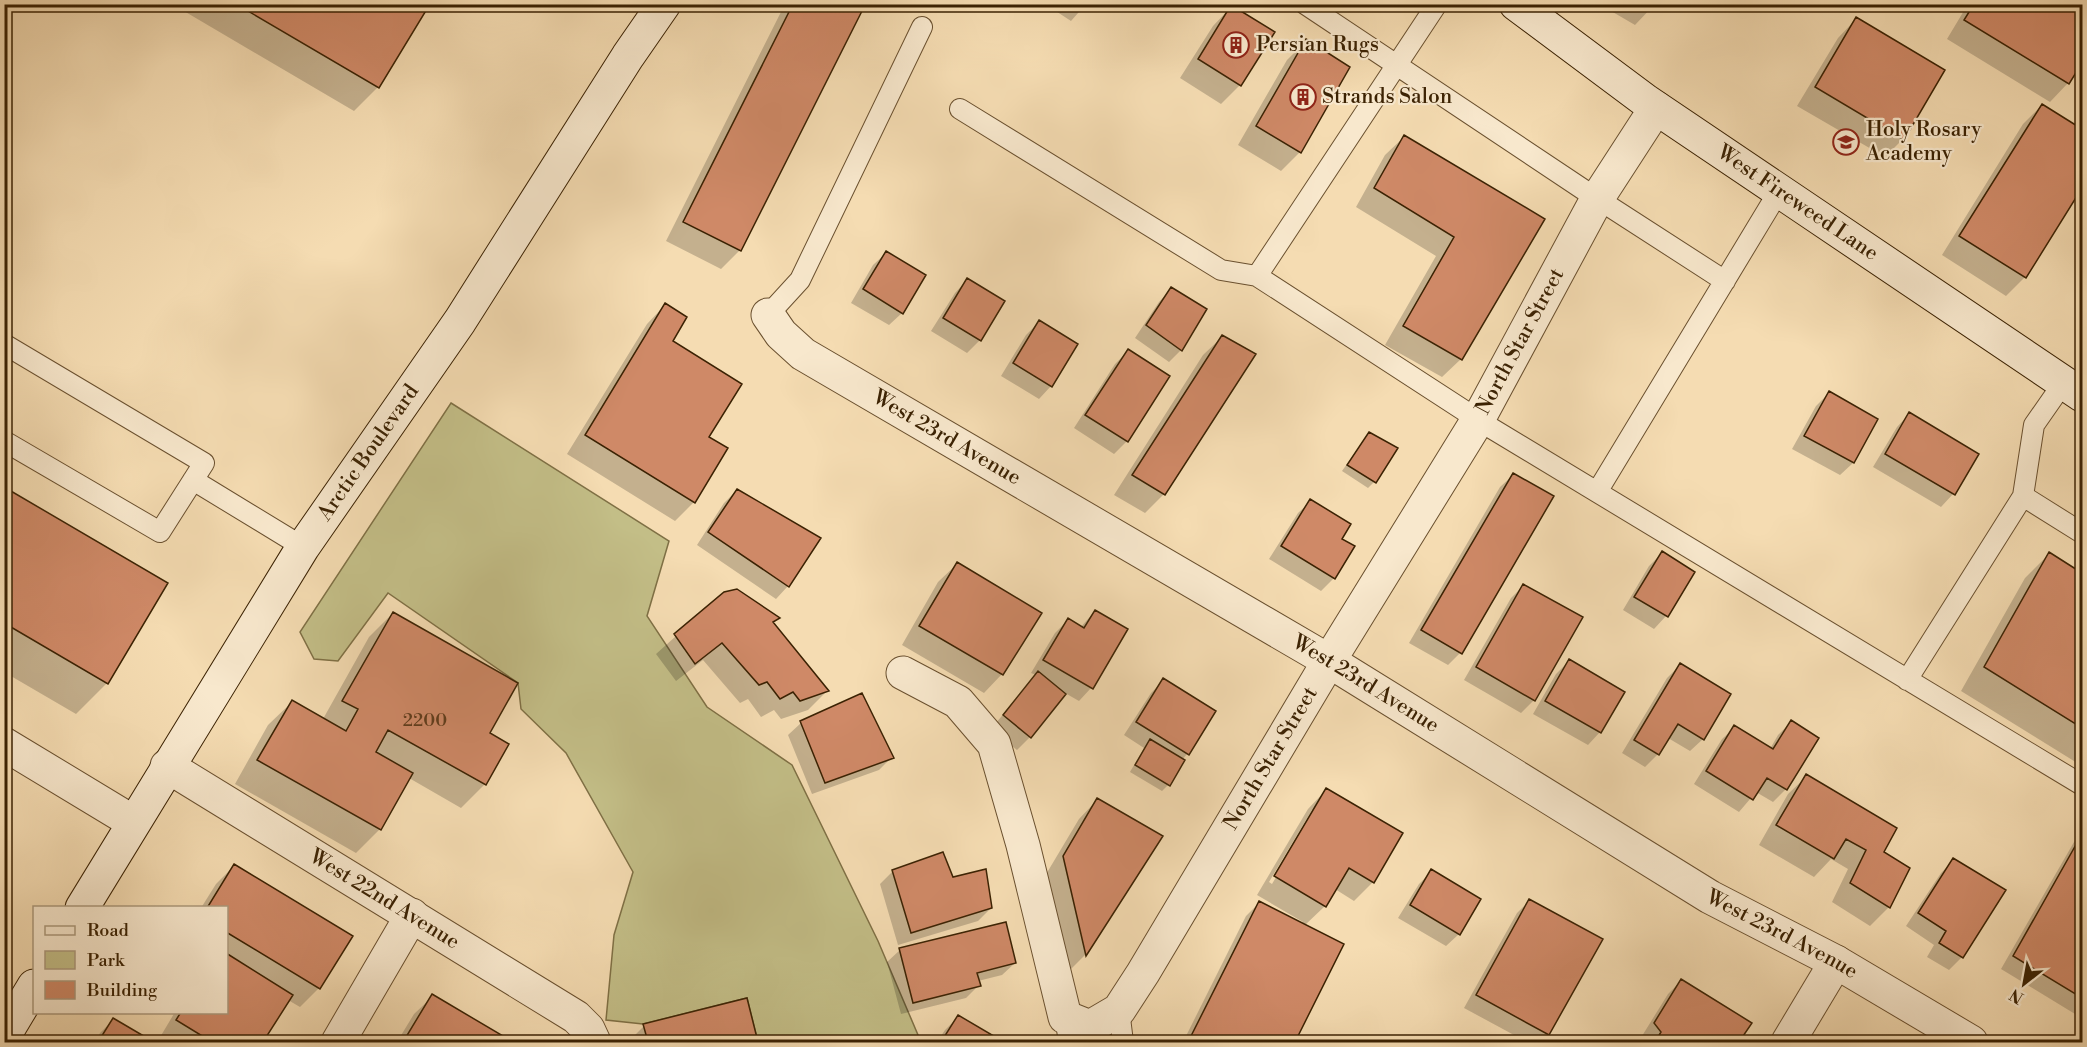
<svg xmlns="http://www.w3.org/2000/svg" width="2087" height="1047" viewBox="0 0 2087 1047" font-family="'Libre Bodoni',serif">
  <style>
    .green { fill: #c3be87; stroke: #7f7045; stroke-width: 1.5 }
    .shadow { fill: #0003; fill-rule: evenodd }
    .building { fill: #cf8967; stroke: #3b2203; stroke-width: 1.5 }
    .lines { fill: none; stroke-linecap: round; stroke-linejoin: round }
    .lane-casing { stroke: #6a502f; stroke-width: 22 }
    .street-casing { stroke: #6a502f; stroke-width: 35 }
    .secondary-casing { stroke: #3b2203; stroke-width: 35 }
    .lane { stroke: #f8e8cd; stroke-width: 20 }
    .street { stroke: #f8e8cd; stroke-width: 33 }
    .secondary { stroke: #f8e8cd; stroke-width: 33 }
    .labels { text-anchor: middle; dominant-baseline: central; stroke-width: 4.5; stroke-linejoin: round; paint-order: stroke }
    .number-label { font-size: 18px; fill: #603c1c }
    .poi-label { font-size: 21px; fill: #3b2203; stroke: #f8e8cd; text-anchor: start }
    .street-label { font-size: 21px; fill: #3b2203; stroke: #f8e8cd }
  </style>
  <rect width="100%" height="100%" fill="#f5dcb2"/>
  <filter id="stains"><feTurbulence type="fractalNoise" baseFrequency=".00333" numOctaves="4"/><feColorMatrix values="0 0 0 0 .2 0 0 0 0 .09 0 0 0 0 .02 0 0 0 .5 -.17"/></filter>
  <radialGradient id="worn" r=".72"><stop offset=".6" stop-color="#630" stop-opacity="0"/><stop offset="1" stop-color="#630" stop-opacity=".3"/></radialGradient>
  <path class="green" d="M451 403 669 541 647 616 707 707 792 765 878 941 921 1042H758L747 998 643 1024 606 1020 614 935 633 872 566 753 521 709 518 683 388 593 338 661 314 659 300 632Z"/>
  <path class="shadow" d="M172 4H429L378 87 354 111Z
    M785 4H856L740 250 721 269 666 241Z
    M1045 4H1086L1071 21Z
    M1599 4H1655L1635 25Z
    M1968 4H2062L2082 17V60L2068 83 2050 102 1947 39Z
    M1231 7 1240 85 1221 104 1180 78 1213 26Z
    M1856 19 1903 139 1885 157 1797 106 1838 38Z
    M1306 41 1300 152 1281 171 1238 145 1287 60Z
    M2042 105 2082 131V185L2025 277 2006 296 1942 255 2023 124Z
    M1404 137 1543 220 1461 359 1442 377 1385 345 1436 256 1356 207 1385 155Z
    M886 253 902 313 889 325 851 303 873 265Z
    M967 280 980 340 967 353 931 331 955 293Z
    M1171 289 1181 350 1169 362 1135 338 1159 302Z
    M665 305 671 342 707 437 694 502 675 521 567 454 647 324Z
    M1039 322 1051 386 1039 399 1001 376 1026 335Z
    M1222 337 1254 354 1164 494 1145 513 1114 495 1203 355Z
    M1128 351 1168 377 1127 441 1114 454 1074 428 1115 364Z
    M1829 393 1876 420 1853 463 1840 475 1792 449 1816 406Z
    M1909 414 1977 454 1953 494 1941 507 1873 467 1897 427Z
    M1369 433 1374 482 1368 488 1342 471Z
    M1513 475 1460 653 1448 665 1409 643 1500 487Z
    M4 489 107 683 76 714 4 672Z
    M737 490 788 586 776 599 697 545 724 503Z
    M1311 501 1340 539 1334 578 1321 591 1269 559 1298 513Z
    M1662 553 1666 616 1654 629 1623 610 1649 566Z
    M2049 554 2082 575V766L1961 691 2025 578Z
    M957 564 1002 674 984 693 902 645 938 582Z
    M1524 585 1581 618 1534 700 1521 713 1464 680 1511 598Z
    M724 593 778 619 772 624 827 691 808 710 781 719 774 710 761 717 748 699 740 703 703 660 676 681 656 654Z
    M1095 611 1091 688 1079 701 1065 693 1030 737 1017 750 991 729 1036 675 1031 673 1055 633 1068 620 1080 628Z
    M393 613 488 734 507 745 485 784 461 808 409 778 380 829 356 853 235 784 268 725 292 702 323 719 369 637Z
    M1569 661 1600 732 1588 745 1533 714 1556 674Z
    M1680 665 1703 739 1690 751 1668 738 1658 754 1645 767 1622 753 1667 678Z
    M1164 680 1214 712 1187 754 1182 760 1183 761 1168 785 1162 791 1130 772 1144 748 1124 735 1151 693Z
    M861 695 892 757 879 770 812 794 788 735 801 723Z
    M1791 722 1786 789 1773 802 1756 792 1739 812 1694 784 1722 739 1735 727 1770 749 1778 735Z
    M1807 776 1882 853 1908 869 1889 907 1870 926 1832 902 1848 869 1831 859 1814 877 1759 845 1788 794Z
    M1326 790 1373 882 1354 901 1335 889 1325 906 1304 926 1342 945 1294 1042H1183L1246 916 1259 903 1301 925 1303 922 1257 895 1308 809ZM1312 810H1315L1272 884 1269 882Z
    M1097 800 1161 837 1085 955 1067 973 1045 876 1079 819Z
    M2082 833V1007L2075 1014 2001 969 2074 842Z
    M942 854 952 879 991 908 978 921 898 945 880 884 892 872Z
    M1954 860 1962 957 1949 970 1927 957 1934 945 1906 926 1941 873Z
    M234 866 351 937 319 988 300 1007 288 1000 262 1042H164L159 1039 175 1012H226V908H201L216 884Z
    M1432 871 1459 934 1446 946 1398 918 1419 884Z
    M1530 900 1548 1034 1540 1042H1527L1464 1008 1517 913Z
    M900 950 1015 963 1002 975 978 981 979 985 966 998 901 1014 887 962Z
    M1681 981 1750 1023 1738 1042H1646L1642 1036 1668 994Z
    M433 996 510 1042H397L414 1014Z
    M746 1000 756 1042H632L631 1039 644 1026Z
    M958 1017 1001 1042H937L945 1030Z
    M113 1020 151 1042H95L100 1033Z"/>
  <path class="building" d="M236 4H430L379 88Z
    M793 4H860L864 7 741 251 683 222Z
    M1974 4H2065L2082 15V63L2069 84 1964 20Z
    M1231 5 1275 32 1241 86 1198 59Z
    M1856 17 1945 70 1904 140 1815 87Z
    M1306 39 1350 67 1301 153 1256 126Z
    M2042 104 2082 129V188L2026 278 1959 236Z
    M1404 135 1545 219 1462 360 1403 326 1454 237 1374 188Z
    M886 251 926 275 903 314 863 289Z
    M967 278 1005 301 981 341 943 318Z
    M1171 287 1207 309 1182 351 1146 325Z
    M665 303 687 317 673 341 742 384 709 437 728 448 695 503 585 435Z
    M1039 320 1078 344 1052 387 1013 363Z
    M1222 335 1256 354 1165 495 1132 475Z
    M1128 349 1170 376 1128 442 1085 415Z
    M1829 391 1878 419 1854 463 1804 436Z
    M1909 412 1979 454 1955 495 1885 454Z
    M1369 432 1398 448 1376 483 1347 465Z
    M1513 473 1554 496 1462 654 1421 630Z
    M4 487 168 583 108 684 4 623Z
    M737 489 821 538 789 587 708 532Z
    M1310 499 1351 524 1342 539 1355 546 1335 579 1281 546Z
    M1662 551 1695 572 1668 617 1634 597Z
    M2049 552 2082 573V728L1984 667Z
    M957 562 1042 613 1003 675 919 626Z
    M1523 584 1583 617 1535 701 1476 667Z
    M737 589 780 618 773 622 829 691 800 701 793 692 780 699 767 682 759 685 722 643 695 664 674 634 724 592Z
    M1095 610 1128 629 1093 689 1043 660 1068 618 1084 628Z
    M393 612 518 683 490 733 509 744 486 785 388 730 376 752 413 773 381 830 257 760 292 700 346 731 358 709 342 701Z
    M1569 659 1625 692 1601 733 1545 701Z
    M1680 663 1731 694 1704 740 1678 724 1659 755 1634 740Z
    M1038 671 1066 694 1031 738 1003 715Z
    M1163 678 1216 711 1189 755 1136 722Z
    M862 693 894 758 825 783 800 721Z
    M1791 720 1819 738 1787 790 1767 778 1753 800 1706 771 1734 725 1773 749Z
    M1150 739 1185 760 1170 786 1135 765Z
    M1806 774 1897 828 1884 852 1910 868 1890 908 1850 883 1866 850 1846 839 1834 859 1776 825Z
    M1326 788 1403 833 1374 883 1349 868 1326 907 1274 876Z
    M1097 798 1163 836 1086 956 1063 856Z
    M2082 834V998L2013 956Z
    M943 852 953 877 986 869 992 908 911 933 892 870Z
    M1953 858 2006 890 1963 958 1939 943 1946 931 1918 913Z
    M234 864 353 936 320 989 226 932V908H207Z
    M1431 869 1481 899 1460 935 1410 905Z
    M1529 899 1603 939 1549 1035 1476 995Z
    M1259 901 1344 944 1295 1042H1188Z
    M1006 922 1016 963 977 973 981 986 913 1003 899 948Z
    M226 953 293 995 263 1042H212L176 1020 181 1012H226Z
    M1681 979 1752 1023 1739 1042H1655L1661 1032 1654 1023Z
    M432 994 513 1042H403Z
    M747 998 758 1042H648L643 1024Z
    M958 1015 1004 1042H941Z
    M113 1018 154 1042H98Z"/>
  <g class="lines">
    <g class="lane-casing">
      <path id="lane" d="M1305 4 1584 190 1725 281
        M960 109 1221 270 1257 276 1491 428 2082 785
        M1257 276 1437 4
        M768 315 800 280 922 27
        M4 344 204 463 160 532 4 441
        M193 480 303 547
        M1597 492 1779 191
        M2023 496 2082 533
        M1907 680 2023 496 2034 425 2064 382
        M1119 1010 1123 1042
        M1065 1017 1069 1042"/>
    </g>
    <g class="street-casing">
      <g id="street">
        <path id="s1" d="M768 315 781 334 803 354 1329 661 1710 897 1836 962 1971 1042"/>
        <path id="s2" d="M903 673 958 702 994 744 1023 845 1065 1017 1090 1027 1119 1010 1143 973 1329 661 1479 418 1597 199 1656 108"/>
        <path d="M4 744 133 822"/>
        <path id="s3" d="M167 766 576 1017 588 1029 594 1042"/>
        <path d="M338 1042 412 915"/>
        <path d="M1788 1042 1836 962"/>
      </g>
    </g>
    <g class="secondary-casing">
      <g id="secondary">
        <path id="s4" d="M1516 4 1646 101 2082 395"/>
        <path id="s5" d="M82 908 303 547 460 321 628 56 664 4"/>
        <path d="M4 1036 34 986"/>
      </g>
    </g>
    <use href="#lane" class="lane"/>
    <use href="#street" class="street"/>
    <use href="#secondary" class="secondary"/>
  </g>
  <defs>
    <g id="building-ring" transform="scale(1.35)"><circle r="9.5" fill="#f8e8cd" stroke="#8f2418" stroke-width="1.5"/><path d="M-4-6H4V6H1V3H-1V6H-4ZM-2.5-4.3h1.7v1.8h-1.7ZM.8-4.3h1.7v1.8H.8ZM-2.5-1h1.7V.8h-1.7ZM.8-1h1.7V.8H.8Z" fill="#8f2418"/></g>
    <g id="school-ring" transform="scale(1.35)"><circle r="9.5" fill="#f8e8cd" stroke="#8f2418" stroke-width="1.5"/><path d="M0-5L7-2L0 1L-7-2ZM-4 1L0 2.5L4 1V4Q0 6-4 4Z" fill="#8f2418"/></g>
  </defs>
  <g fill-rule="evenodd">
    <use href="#building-ring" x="1236" y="45"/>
    <use href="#building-ring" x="1303" y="97"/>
    <use href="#school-ring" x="1846" y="142"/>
  </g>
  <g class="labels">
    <g class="number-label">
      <text x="425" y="720">2200</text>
    </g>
    <g class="poi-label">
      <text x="1256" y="45">Persian Rugs</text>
      <text x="1322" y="97">Strands Salon</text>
      <text x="1866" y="130">Holy Rosary<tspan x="1866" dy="24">Academy</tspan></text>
    </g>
    <g class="street-label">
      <text stroke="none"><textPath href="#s4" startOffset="345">West Fireweed Lane</textPath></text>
      <text stroke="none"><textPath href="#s2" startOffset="1240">North Star Street</textPath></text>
      <text stroke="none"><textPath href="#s1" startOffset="219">West 23rd Avenue</textPath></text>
      <text stroke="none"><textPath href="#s5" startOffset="538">Arctic Boulevard</textPath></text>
      <text stroke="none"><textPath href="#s1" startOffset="705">West 23rd Avenue</textPath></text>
      <text stroke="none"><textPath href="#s2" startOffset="754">North Star Street</textPath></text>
      <text stroke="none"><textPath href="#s3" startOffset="255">West 22nd Avenue</textPath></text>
      <text stroke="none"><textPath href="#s1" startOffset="1191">West 23rd Avenue</textPath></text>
    </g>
  </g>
  <rect width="2087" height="1047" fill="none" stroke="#f5dcb2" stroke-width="24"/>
  <rect x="6" y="6" width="2075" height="1035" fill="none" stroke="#3b2203" stroke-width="3"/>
  <rect x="12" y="12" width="2063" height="1023" fill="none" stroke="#3b2203" stroke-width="1.5"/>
  <rect x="33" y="906" width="195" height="108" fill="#f8e8cd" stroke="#ac997c" stroke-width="1.5"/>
  <rect x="45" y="926" width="30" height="9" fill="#f8e8cd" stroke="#ac997c" stroke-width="1.5"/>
  <text x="87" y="936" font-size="18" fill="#3b2203">Road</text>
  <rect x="45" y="951" width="30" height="18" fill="#c3be87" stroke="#ac997c" stroke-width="1.5"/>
  <text x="87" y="966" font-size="18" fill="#3b2203">Park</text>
  <rect x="45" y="981" width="30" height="18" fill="#cf8967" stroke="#ac997c" stroke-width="1.5"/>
  <text x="87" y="996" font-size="18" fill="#3b2203">Building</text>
  <g transform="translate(2024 984) rotate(211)" stroke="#f8e8cd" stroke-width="4.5" paint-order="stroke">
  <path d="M0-4.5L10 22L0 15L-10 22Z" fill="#3b2203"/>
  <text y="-9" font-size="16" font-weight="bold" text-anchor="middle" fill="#3b2203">N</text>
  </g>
  <rect width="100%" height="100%" filter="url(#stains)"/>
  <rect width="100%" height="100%" fill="url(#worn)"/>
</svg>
